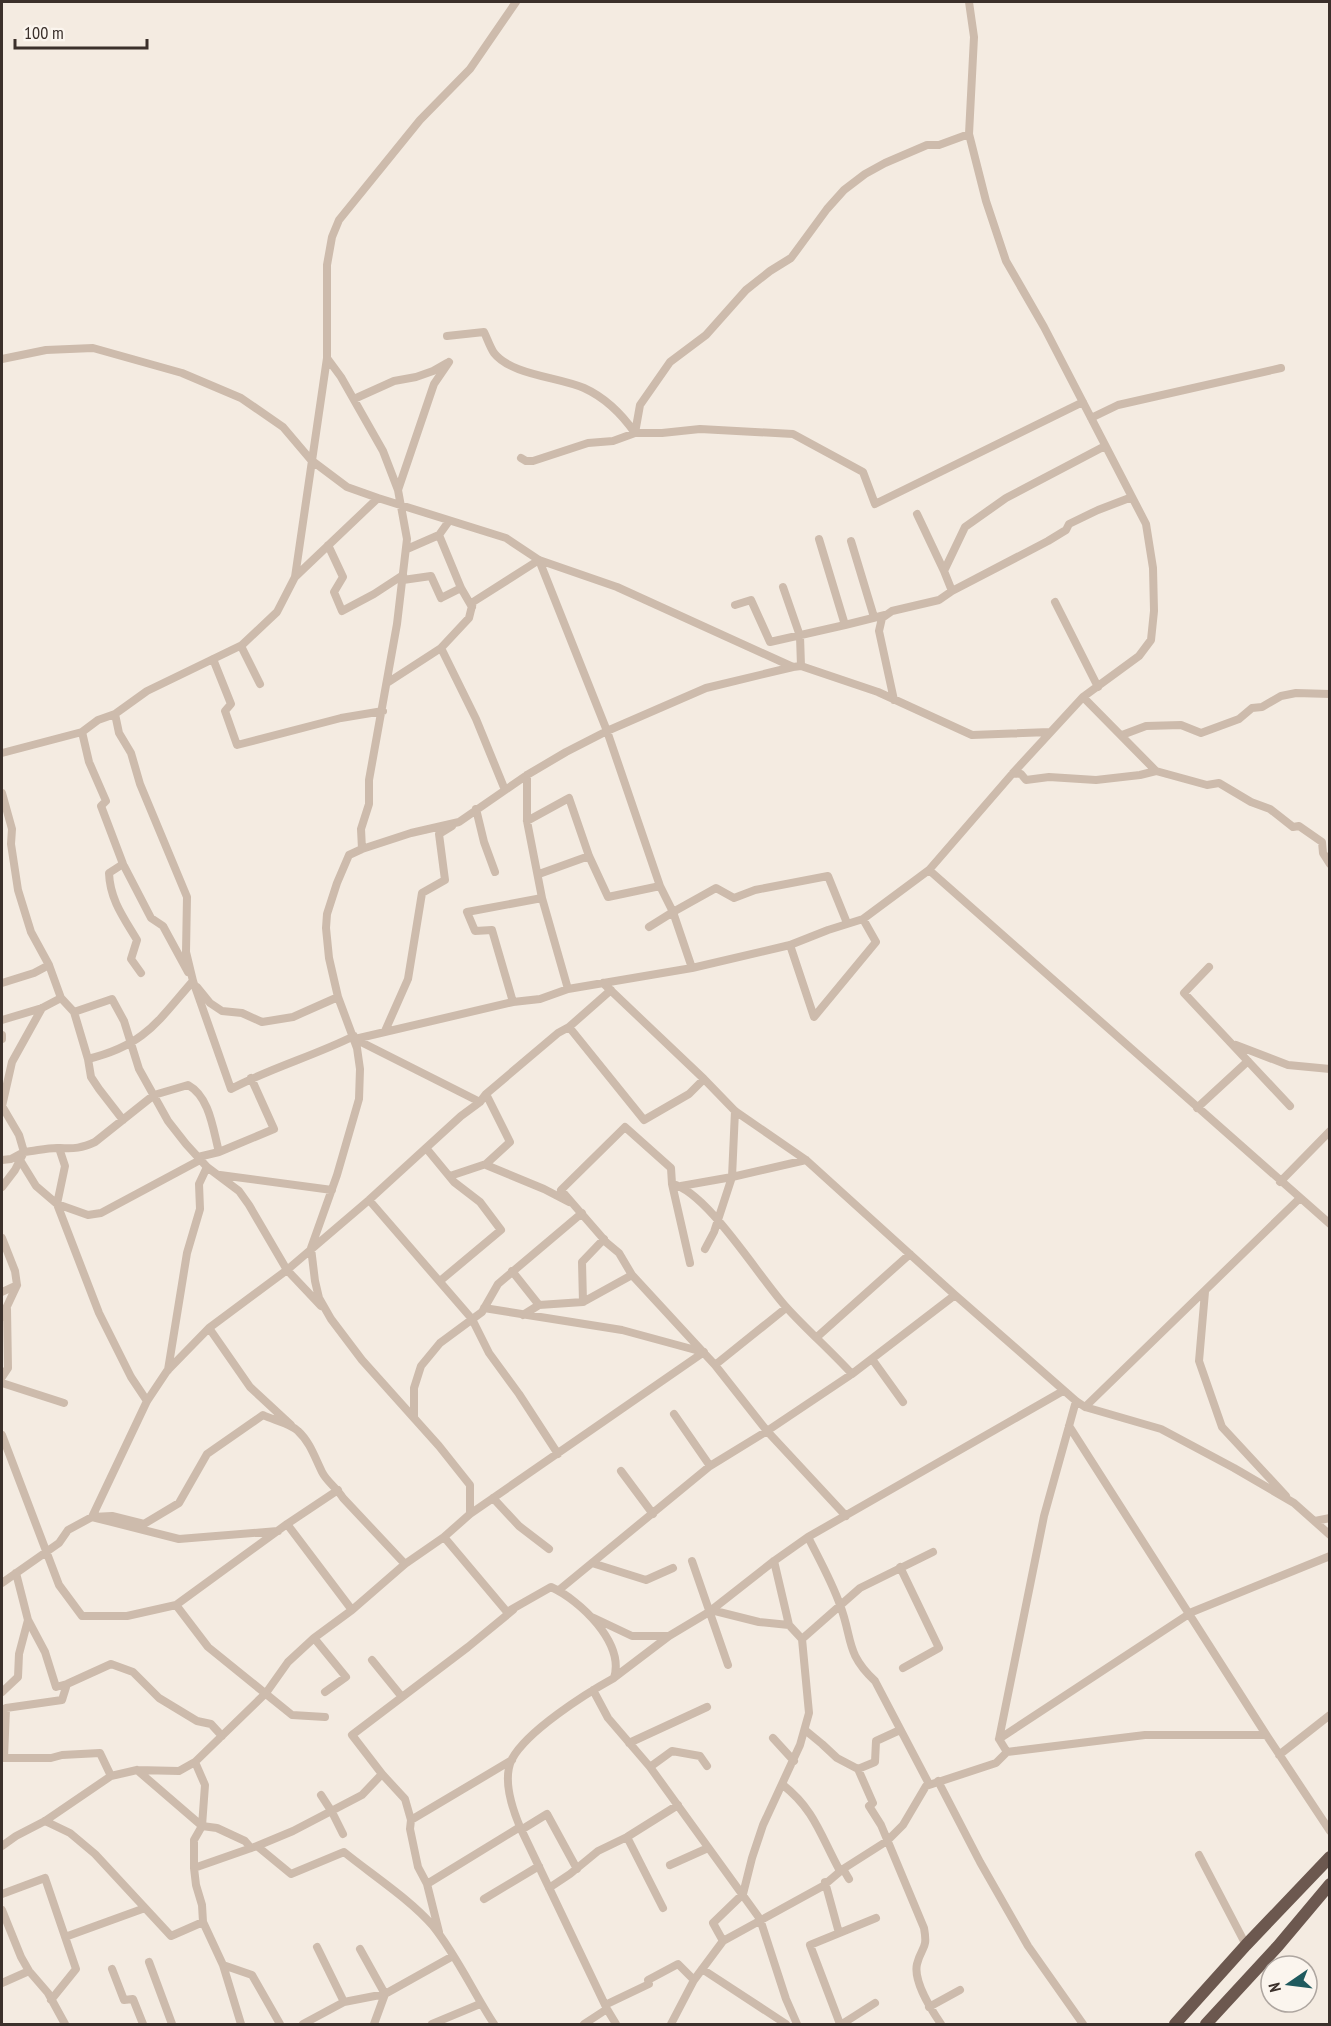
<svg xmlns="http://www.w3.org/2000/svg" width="1331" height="2026" viewBox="0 0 1331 2026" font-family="'PT Sans Narrow',sans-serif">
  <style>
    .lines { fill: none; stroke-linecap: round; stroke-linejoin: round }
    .minor { stroke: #cdbbac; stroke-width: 8 }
    .trunk { stroke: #6c584f; stroke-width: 12 }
  </style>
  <rect width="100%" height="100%" fill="#f4ebe1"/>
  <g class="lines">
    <path class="minor" d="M516 2 470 69 420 120 339 220 332 237 327 265V358L341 377 383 451 398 490 407 539 397 624 369 780V804L361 829 362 849 349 855 337 883 327 914 326 928 329 958 338 997 357 1048 360 1069 359 1099 337 1175 311 1248 315 1281 319 1298 331 1319 362 1360 439 1446 470 1485V1514L444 1537 507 1612 551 1587C580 1600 625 1643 614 1678 585 1694 527 1731 512 1759 502 1779 512 1808 520 1827L607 2009 616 2024
      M969 2 974 37 969 134 986 201 1006 261 1044 327 1146 524 1153 568 1154 611 1151 640 1139 656 1083 697 1013 773 929 870 1330 1224
      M447 336 484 332C487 338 490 347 494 353 511 375 559 377 584 388 606 398 621 413 635 433H662L700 429 793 434 863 472 875 504 1083 402
      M2 359 46 350 93 348 182 373 241 398 283 427 311 460 347 487 378 498
      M354 399 394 381 416 377 433 371 447 363
      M1091 418 1118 405 1281 368
      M521 458 526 461H533L588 443 613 441 635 433 640 405 670 362 706 335 746 290 770 271 791 258 827 209 844 190 865 174 885 163 927 145H939L969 134
      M398 490 434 384 449 362
      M917 514 944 571
      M439 535 461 588 472 607
      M819 539 845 625 885 615
      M851 541 874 617
      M328 545 343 577 334 592 342 611 374 594 403 575
      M407 549 439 535 449 521
      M539 560 607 731 660 886 673 912 692 968
      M295 577 378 498 506 538 539 560 617 587 793 667 801 666 878 692 972 735 1050 732
      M403 580 431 576 441 598 461 588
      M783 587 800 636 801 666
      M952 591 1048 541 1066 530 1069 524 1098 510 1132 497
      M1055 602 1098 687
      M735 605 751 600 770 642 845 625
      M241 646 260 684
      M441 648 476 719 505 790
      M213 659 231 704 225 711 237 745 341 718 383 711
      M387 683 441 648 469 618 473 602 539 560
      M1083 697 1156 771 1207 785 1219 783 1251 802 1270 809 1293 827 1299 826 1322 842 1323 853 1330 864
      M894 700 879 631 882 618 892 611 939 600 952 591 944 571 965 527 1006 498 1105 446
      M115 714 119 733 131 753 140 784 187 897 186 952 193 981 231 1089C270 1068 314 1056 354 1036
      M82 732 89 762 106 801 101 806 123 864 151 918 163 926 188 972
      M1122 735 1146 726 1181 725 1201 733 1239 719 1252 708 1262 707 1281 696 1296 693 1330 694
      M2 753 82 732 98 720 115 714 147 691 242 645 277 612 295 577 327 358
      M1013 773 1021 774 1026 780 1049 777 1096 780 1140 775 1156 771
      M527 775V821L542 898 568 989
      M2 793 12 829 11 844 18 890 31 932 49 965 61 998 74 1012 112 999 124 1021 139 1069 168 1121 186 1144 207 1167 239 1191 249 1205 287 1270 321 1306
      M476 809 484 842 495 872
      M527 821 569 798 589 856 608 897 660 886
      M362 849 411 833 459 822 527 775 566 752 607 731 706 688 793 667
      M123 864 109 873C110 900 124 918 137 940L131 959 141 973
      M539 874 589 856
      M649 927 673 912 716 888 734 898 755 890 828 876 847 923
      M790 945 814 1017 876 942 863 919
      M1209 967 1184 993 1290 1106
      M2 983 34 973 49 965
      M603 983 704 1079 735 1111 806 1160 955 1295 1076 1401 1085 1407 1161 1429 1234 1468 1294 1503 1330 1535
      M197 987 210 1003 222 1011 242 1013 262 1022 293 1017 338 997
      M513 1002 492 930 475 931 467 912 542 898
      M74 1012 88 1059 91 1077 99 1089 123 1120
      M2 1020 42 1008 61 998
      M569 1027 644 1120 689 1094 704 1079
      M385 1031 408 979 422 893 445 880 439 834 452 826
      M2 1035V1039
      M355 1039 513 1002 540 999 568 989 692 968 790 945 828 930 863 919 929 870
      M355 1039 480 1102
      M1236 1045 1288 1065 1330 1069
      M88 1059C145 1045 157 1022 193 981
      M2 1106 12 1062 42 1008
      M2 1106 19 1135 24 1152 11 1159 2 1160
      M1197 1108 1248 1061
      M59 1148 65 1166 57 1204 99 1313 131 1377 147 1401
      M426 1148 454 1182 480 1202 501 1230 440 1281
      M219 1152 274 1129 251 1078
      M20 1160 36 1186 57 1204 88 1215 101 1213 200 1160
      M486 1165 544 1189 569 1202
      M220 1175 332 1190
      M450 1176 486 1164 510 1142 486 1094
      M1280 1182 1330 1131
      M672 1184 690 1263
      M681 1186 732 1177 806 1160
      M2 1187 15 1170 24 1152C36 1151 49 1147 60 1148 74 1149 82 1148 95 1142L154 1095 188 1085C210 1097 213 1130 219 1152L198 1157
      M369 1200 472 1319 489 1353 519 1394 558 1454
      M2 1238 15 1271 17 1285 2 1317
      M705 1249 714 1232 732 1177 735 1111
      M512 1271 539 1305
      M2 1292 17 1285
      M1205 1292 1199 1361 1222 1427 1286 1496
      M583 1302 582 1262 604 1239
      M484 1308 622 1330 703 1352
      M523 1315 539 1305 583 1302 632 1275
      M209 1328 250 1387 291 1425
      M817 1337 910 1254
      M872 1359 903 1402
      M715 1365 786 1308
      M168 1370 187 1253 200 1209 199 1184 207 1167
      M2 1377 8 1368 7 1309
      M2 1383 64 1403
      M1085 1407 1300 1198
      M674 1414 710 1466
      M414 1418V1388L421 1366 440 1343 482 1312 498 1284 582 1213
      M1069 1426 1267 1736
      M2 1435 59 1585 82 1616H127L176 1605 287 1524 338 1490
      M621 1471 653 1514
      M493 1498 519 1526 549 1549
      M470 1514 704 1352
      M846 1516 767 1431 715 1365 632 1275 619 1253 607 1243 561 1190 625 1127 671 1168 672 1184C707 1191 760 1279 787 1308 808 1331 831 1351 852 1374
      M1315 1521 1330 1518
      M287 1524 352 1610
      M278 1531 179 1539 92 1517 147 1401 167 1371 209 1328 287 1270 369 1200 461 1116 480 1102 486 1094 558 1033 569 1027 611 990
      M808 1537C819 1559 832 1582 840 1605 853 1639 845 1653 875 1681L929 1784
      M692 1561 728 1665
      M592 1563 646 1580 673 1568
      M900 1567 939 1648 903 1668
      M16 1573 28 1620 45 1652 56 1687 67 1684 111 1664 133 1672 159 1698 197 1721 211 1724 222 1736
      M2 1583 59 1543 68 1530 92 1517 112 1516 144 1524 179 1503 207 1454 263 1415C273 1420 290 1423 298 1431 310 1442 315 1458 322 1472 327 1482 337 1488 343 1498L405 1564
      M559 1590 710 1466 767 1431 852 1374 955 1295
      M176 1605 208 1647 292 1715 325 1717
      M711 1610 759 1622 789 1625
      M594 1618 632 1636H668
      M314 1638 346 1677 325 1692
      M802 1639 860 1588 933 1552
      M372 1660 402 1697
      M615 1677 669 1636 709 1612 774 1561 808 1537 1063 1391
      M593 1690 608 1718 650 1767 760 1919 786 1999 797 2024
      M2 1692 18 1677 19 1654 28 1620
      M805 1730 822 1744 837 1758 858 1769 873 1803 869 1806 881 1825 924 1928C928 1950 922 1945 917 1964 913 1981 932 2011 941 2024
      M773 1738 794 1761
      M999 1739 1192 1612 1330 1556
      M629 1743 707 1707
      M1007 1752 999 1739 1044 1516 1076 1401
      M1279 1755 1330 1715
      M2 1758H51L62 1755 100 1753 111 1776
      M4 1758 6 1708 62 1700 67 1684
      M650 1767 672 1751 700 1756 707 1766
      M858 1769 875 1762 876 1741 900 1730
      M137 1770 202 1826 217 1828 245 1841 251 1848
      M938 1781 980 1862 1028 1946 1083 2024
      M783 1785C815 1810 821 1837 840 1871
      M321 1795 332 1812 343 1834
      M411 1820 512 1760
      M45 1821 70 1833 95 1854 171 1936 203 1922
      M521 1830 547 1814 577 1869
      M627 1837 663 1908
      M2 1846 16 1836 45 1821 111 1776 137 1770 179 1771 195 1762 266 1693 288 1662 314 1638 352 1610 405 1564 444 1537
      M257 1846 293 1831 362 1795 382 1774
      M1199 1855 1246 1945
      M670 1865 708 1848
      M194 1868V1840L202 1826 205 1785 195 1762
      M843 1869 849 1879
      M825 1882 839 1933
      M427 1884 520 1827
      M549 1888 570 1874 598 1851 627 1837 678 1805
      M2 1894 45 1878 76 1969 51 2000
      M484 1899 539 1866
      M2 1910 21 1957 29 1971 48 1993 65 2024
      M439 1932 427 1884 418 1867 410 1829 411 1820 405 1799 382 1774 352 1735 468 1647 513 1610
      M65 1937 145 1908
      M723 1941 823 1886 843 1869 887 1841 903 1825 926 1786 996 1763 1007 1752 1145 1735H1264L1267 1736 1330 1831
      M317 1947 344 2002
      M360 1949 385 1994 374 2024
      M149 1962 172 2024
      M223 1965 252 1975 280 2024
      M112 1969 124 2000 133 1999 143 2024
      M702 1969 786 2024
      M2 1983 29 1971
      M605 2005 649 1984 648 1980 678 1964 694 1980
      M929 2007 960 1990
      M241 2024 223 1965 203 1922 202 1905 196 1885 194 1868 257 1846 291 1874 344 1852C371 1874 411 1900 433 1926 457 1956 473 1992 494 2024
      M303 2024 344 2002 385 1994 453 1956
      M432 2024 480 2004
      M584 2024 607 2009
      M671 2024 694 1980 723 1941 713 1923 743 1894 752 1858 763 1825 800 1745 809 1713 802 1639 789 1625 774 1561
      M840 2024 810 1945 876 1918
      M842 2024 875 2003"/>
    <path class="trunk" d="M1175 2024 1246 1945 1330 1857
      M1206 2024 1278 1946 1330 1884"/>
  </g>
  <rect width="1331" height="2026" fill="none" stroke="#3b302b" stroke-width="6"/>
  <g transform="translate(1289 1984) rotate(256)"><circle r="28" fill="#fbf5ee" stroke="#aea6a0" stroke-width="1.5"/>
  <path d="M0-4.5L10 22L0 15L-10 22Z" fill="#1f5a5e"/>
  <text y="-9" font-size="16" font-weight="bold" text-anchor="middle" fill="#3b302b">N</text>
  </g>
  <path d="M15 39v9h132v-9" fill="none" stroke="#3b302b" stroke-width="3"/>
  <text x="24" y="39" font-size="18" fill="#3b302b" stroke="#fbf5ee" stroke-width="4.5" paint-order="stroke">100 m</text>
</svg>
